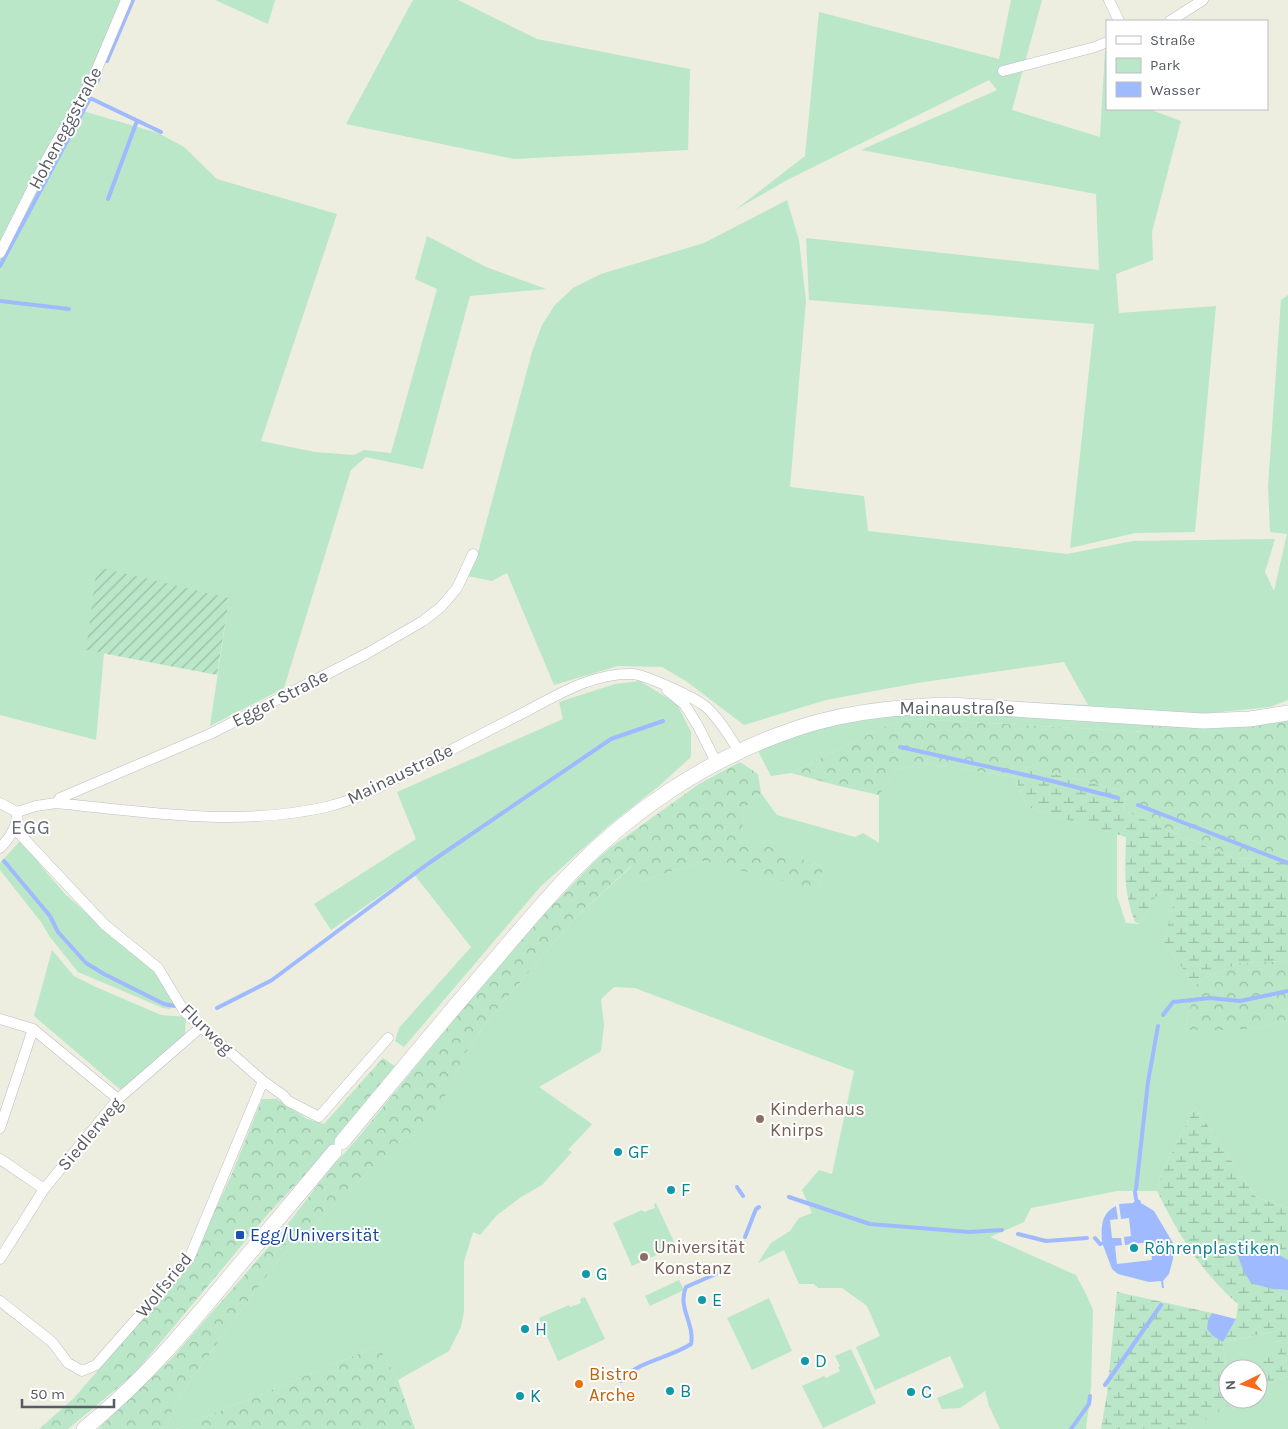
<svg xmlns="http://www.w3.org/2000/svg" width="1288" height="1429" viewBox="0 0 1288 1429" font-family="Karla,sans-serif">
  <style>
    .green { fill: #bae7c7 }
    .forest { fill: url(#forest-crowns) }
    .wetland { fill: url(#wetland-marsh); fill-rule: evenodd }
    .garden { fill: url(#garden-furrows) }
    .water { fill: #9fbaff }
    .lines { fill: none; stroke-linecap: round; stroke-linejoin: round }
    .stream { stroke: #9fbaff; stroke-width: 4 }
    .minor-casing { stroke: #bdbec5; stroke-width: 11 }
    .secondary-casing { stroke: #c0c1ca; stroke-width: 16 }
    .minor { stroke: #fff; stroke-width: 10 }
    .secondary { stroke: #fff; stroke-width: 15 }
    .education-dot { fill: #8d6e63; stroke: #fff; stroke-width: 2 }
    .culture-dot { fill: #0f9aa8; stroke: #fff; stroke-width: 2 }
    .transit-dot { fill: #1a4fb4; stroke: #fff; stroke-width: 2 }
    .food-dot { fill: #e8710a; stroke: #fff; stroke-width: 2 }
    .labels { text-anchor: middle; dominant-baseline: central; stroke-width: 4; stroke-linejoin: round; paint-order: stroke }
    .street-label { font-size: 18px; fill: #595b63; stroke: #fff }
    .education-label { font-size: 18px; fill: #785e54; stroke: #fff; text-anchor: start }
    .culture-label { font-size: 18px; fill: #0d838f; stroke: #fff; text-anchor: start }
    .transit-label { font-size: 18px; fill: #164399; stroke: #fff; text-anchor: start }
    .food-label { font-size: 18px; fill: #c56008; stroke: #fff; text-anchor: start }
    .quarter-label { font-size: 20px; letter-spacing: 1px; fill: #6a6c75; stroke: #fff }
  </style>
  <defs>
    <pattern id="forest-crowns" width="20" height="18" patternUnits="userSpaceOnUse" patternTransform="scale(1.25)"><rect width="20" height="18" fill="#bae7c7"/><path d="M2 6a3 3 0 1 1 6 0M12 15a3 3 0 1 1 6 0" fill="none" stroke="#9abea5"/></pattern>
    <pattern id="wetland-marsh" width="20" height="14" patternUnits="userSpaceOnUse" patternTransform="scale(1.25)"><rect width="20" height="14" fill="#bae7c7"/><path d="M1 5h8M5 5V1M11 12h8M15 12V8" fill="none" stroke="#9abea5"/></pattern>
    <pattern id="garden-furrows" width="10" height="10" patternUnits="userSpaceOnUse" patternTransform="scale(1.25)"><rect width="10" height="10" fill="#bae7c7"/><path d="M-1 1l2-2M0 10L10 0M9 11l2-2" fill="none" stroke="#9abea5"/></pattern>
  </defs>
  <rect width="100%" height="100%" fill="#edede0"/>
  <path class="green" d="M0 0H126L76 109 158 133 184 147 217 179 337 214 261 441 315 452 354 455 364 450 391 453 437 289 415 279 427 236 486 267 546 289 470 296 423 469 366 457 351 470 284 688 210 726 229 598 87 650 104 653 96 740 0 715Z
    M215 0H275L268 24Z
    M413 0H458L537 39 690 69 688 150 514 159 346 124Z
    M1011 0H1042L1012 110 1100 137 1105 51H1107V109H1149L1181 121 1152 232 1153 260 1116 274 1119 313 1216 306 1195 532 1135 533 1070 548 1094 324 809 300 806 238 1099 270 1096 194 861 150 997 90 989 80 789 179 735 210 805 156 819 12 999 59Z
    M787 200 799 240 806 301 790 487 864 496 868 531 1067 554 1133 541 1275 539 1265 572 1274 591 1287 534 1270 532 1268 486 1281 300 1288 295V700L1270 707 1192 715 1148 732 914 719 890 724 791 773 771 776 755 745 828 719 965 699 1088 705 1064 662 917 683 826 700 744 725 686 681 662 667 618 666 554 685 507 573 492 581 467 576 478 553 532 352 542 325 555 305 573 288 601 274 704 243Z
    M640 681 677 704 691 732V757L659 786 608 826 540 887 404 1047 395 1041 399 1028 471 947 413 873 331 930 314 904 416 839 397 792 563 719 559 702 615 684Z
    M922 763 1015 777 1026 806 1038 811 1117 834V896L1126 923 1140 924 1152 901 1160 893 1169 895 1173 905 1164 942 1195 986 1185 1030 1261 1028 1288 1020V1208L1256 1197 1195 1107 1162 1173 1157 1191H1117L1031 1208 1024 1222 990 1237 1076 1275 1087 1296 1093 1310 1091 1388 1086 1429H1000L989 1406 985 1391 960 1408 942 1409 937 1398 964 1387 950 1356 875 1390 856 1347 880 1336 867 1306 842 1288H818L814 1284H799L784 1250 758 1263 771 1243 790 1231 799 1218 812 1213 802 1190 819 1170 832 1174 854 1071 635 988 614 987 601 999 604 1025 601 1051 539 1087 592 1124 568 1150 572 1152 542 1185 521 1197 496 1216 480 1235 473 1232 464 1262V1311L461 1327 449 1351 398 1380 378 1346 176 1429H167L174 1405 227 1329 280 1258 403 1138 416 1135 453 1082 464 1055 492 1015 575 918 632 866 641 881 703 861 819 889 823 867 743 838 742 810 761 793 777 815 855 837 863 833 879 843V795L896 770Z
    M21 840 47 873 65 894 126 948 155 971 175 1002 170 1009 163 1008 78 972 50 937 41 922 0 870V863Z
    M52 950 74 976 96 987 161 1015 186 1017 185 1034 122 1091 34 1016Z
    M656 1203 676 1246 632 1266 613 1223 642 1210 644 1212 655 1208 654 1204Z
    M679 1280 684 1290 650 1306 645 1296Z
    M585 1297 605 1339 558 1361 539 1318 569 1305 570 1307 581 1303 580 1299Z
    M769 1298 792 1351 752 1370 727 1318Z
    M1278 1331 1279 1355 1226 1367 1223 1342Z
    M851 1349 876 1403 823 1428 802 1386 824 1376 826 1378 840 1371 838 1367 840 1366 835 1356Z
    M1288 1376V1429H1191L1239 1399H1258V1388Z"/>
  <path class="forest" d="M1288 709V857L1235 859 1123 810 1127 792 1028 767 1015 777 922 763 896 770 879 795 839 786 791 773 890 724 914 719 1148 732 1153 715 1266 714Z
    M740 762 758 774 761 793 742 810 743 837 823 867 819 890 703 861 641 881 631 866 575 918 492 1015 464 1055 453 1082 440 1105 416 1135 403 1138 280 1258 227 1329 174 1405 167 1429H98L171 1359 242 1278 284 1229 330 1169 357 1139 467 1003 544 914 596 860 610 848 699 784Z
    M1288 961V1020L1261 1028 1227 1030H1185L1195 986 1205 978 1239 963Z
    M383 1058 396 1067 339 1138 268 1214 134 1374 68 1429H39L73 1399 190 1265 231 1176 262 1099H277L307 1119 324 1124Z
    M378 1346 398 1380 415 1429H176Z"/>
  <path class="wetland" d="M1028 767 1127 792 1123 810 1235 859 1288 857V961L1239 963 1205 978 1195 986 1164 942 1173 905 1169 895 1160 893 1152 901 1140 924 1135 922C1123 890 1125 869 1126 837L1038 811 1026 806 1015 777Z
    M1195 1107 1256 1197 1288 1208V1260L1273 1251V1289L1288 1290V1376L1258 1388V1369H1228V1399H1239L1191 1429H1101L1107 1394 1117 1292 1212 1313 1208 1320 1223 1342 1236 1319 1238 1304C1229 1296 1220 1288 1213 1279 1190 1254 1172 1221 1157 1191L1162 1173ZM1277 1331 1278 1355 1226 1366 1223 1342Z"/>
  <path class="garden" d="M97 567 229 598 217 675 86 650Z"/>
  <path class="water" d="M1136 1199 1140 1200 1141 1203 1154 1211 1173 1243V1259L1169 1274 1163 1281 1164 1288H1162L1161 1281 1149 1282 1118 1274 1112 1269 1103 1245 1100 1246V1242H1102C1101 1227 1101 1213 1116 1206L1118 1219 1110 1220 1112 1238H1121L1122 1245 1115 1246 1117 1264 1152 1260 1150 1242 1125 1245 1124 1237 1131 1236 1129 1218 1121 1219 1119 1204 1133 1203Z
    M1250 1243 1273 1251 1288 1260V1290L1273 1289 1251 1283 1243 1270 1238 1256 1242 1248Z
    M1212 1313 1236 1319 1223 1342 1213 1336 1207 1329 1208 1320Z"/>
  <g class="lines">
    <path class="stream" d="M107 61 133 0
      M97 82 101 73
      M108 199 137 121
      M0 266 90 98 161 132
      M0 301 69 309
      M900 747 1048 780 1118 798
      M1138 805 1288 863
      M4 861 50 916 58 932 86 963 104 974 164 1004 175 1006
      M217 1008 272 980 429 863 611 739 663 721
      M1163 1015 1173 1002 1210 998 1240 1001 1288 991
      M737 1187 743 1196
      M1136 1189 1148 1082 1158 1026
      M1135 1192 1136 1199
      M789 1197 870 1224 969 1232 1002 1230
      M1018 1234 1046 1241 1087 1238
      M745 1237 756 1209 759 1207
      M1095 1238 1100 1244
      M729 1249 739 1244
      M621 1381C639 1360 668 1359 691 1344 695 1324 677 1307 686 1287L718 1273
      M1105 1385 1161 1305
      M1071 1429 1089 1404 1090 1396"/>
    <g class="minor-casing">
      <path id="minor" d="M1109 0 1119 21
        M1170 21 1203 0
        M1003 71 1095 47 1107 42
        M0 253 48 157 94 76 126 0
        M667 690 685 705 698 726 716 762
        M0 803 17 812
        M56 803 60 798 210 734 366 654 423 621 441 607 457 588 473 554
        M17 812 36 806 56 803C145 812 238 827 326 807 359 799 390 782 420 766 455 748 491 729 527 711 559 694 595 672 633 674 643 675 655 681 665 685 678 691 693 697 705 706 719 718 729 736 739 751
        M14 828 105 925 158 968 184 1011 201 1027 263 1081 284 1096 288 1101 319 1117 388 1038
        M0 848C9 839 18 826 17 812
        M0 1019 33 1029
        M0 1128 33 1029 118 1099
        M0 1159 44 1189
        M0 1259 44 1189 118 1099 201 1027
        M0 1301 52 1342 68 1363 82 1371 96 1365 189 1259 263 1081"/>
    </g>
    <g class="secondary-casing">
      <path id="secondary" d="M342 1142C392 1082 442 1021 493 962 519 931 545 900 573 871 631 811 703 763 781 734 835 713 892 707 950 705L1203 721 1250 719 1288 713
        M84 1429C141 1383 185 1331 231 1275 265 1234 300 1193 334 1152"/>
    </g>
    <use href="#minor" class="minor"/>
    <use href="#secondary" class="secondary"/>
  </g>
  <g class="education-dot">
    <circle cx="760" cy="1119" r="5"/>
    <circle cx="644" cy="1257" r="5"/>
  </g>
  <g class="culture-dot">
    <circle cx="618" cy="1152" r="5"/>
    <circle cx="671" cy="1190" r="5"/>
    <circle cx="1134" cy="1248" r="5"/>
    <circle cx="586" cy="1274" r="5"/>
    <circle cx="702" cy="1300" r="5"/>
    <circle cx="525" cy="1329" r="5"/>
    <circle cx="805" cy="1361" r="5"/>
    <circle cx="670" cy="1391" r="5"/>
    <circle cx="911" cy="1392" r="5"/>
    <circle cx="520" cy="1396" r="5"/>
  </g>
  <rect class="transit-dot" x="235" y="1230" width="10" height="10" rx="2.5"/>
  <circle class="food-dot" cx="579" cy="1384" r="5"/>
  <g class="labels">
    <g class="street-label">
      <text transform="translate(65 128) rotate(-62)">Hoheneggstraße</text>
      <text transform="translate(280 698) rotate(-27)">Egger Straße</text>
      <text x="957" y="708">Mainaustraße</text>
      <text transform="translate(400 774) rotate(-26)">Mainaustraße</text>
      <text transform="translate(207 1029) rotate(44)">Flurweg</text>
      <text transform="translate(90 1134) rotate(-50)">Siedlerweg</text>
      <text transform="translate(164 1285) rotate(-51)">Wolfsried</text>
    </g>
    <g class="education-label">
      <text x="770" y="1109">Kinderhaus<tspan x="770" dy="21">Knirps</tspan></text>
      <text x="654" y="1247">Universität<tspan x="654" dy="21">Konstanz</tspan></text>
    </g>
    <g class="culture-label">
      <text x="628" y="1152">GF</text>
      <text x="681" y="1190">F</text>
      <text x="1144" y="1248">Röhrenplastiken</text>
      <text x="596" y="1274">G</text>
      <text x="712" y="1300">E</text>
      <text x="535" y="1329">H</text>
      <text x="815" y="1361">D</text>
      <text x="680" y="1391">B</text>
      <text x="921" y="1392">C</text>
      <text x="530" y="1396">K</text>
    </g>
    <g class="transit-label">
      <text x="250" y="1235">Egg/Universität</text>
    </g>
    <g class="food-label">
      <text x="589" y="1374">Bistro<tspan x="589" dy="21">Arche</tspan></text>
    </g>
    <g class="quarter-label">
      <text x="31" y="827">EGG</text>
    </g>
  </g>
  <rect x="1106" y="20" width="162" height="90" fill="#ffffff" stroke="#bdbdc1"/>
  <rect x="1116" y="36" width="25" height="8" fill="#ffffff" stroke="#bdbdc1"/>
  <text x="1150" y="45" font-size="15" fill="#595b63">Straße</text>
  <rect x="1116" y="58" width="25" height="15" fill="#bae7c7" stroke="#bdbdc1"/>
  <text x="1150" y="70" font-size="15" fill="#595b63">Park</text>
  <rect x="1116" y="82" width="25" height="15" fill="#9fbaff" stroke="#bdbdc1"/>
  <text x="1150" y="95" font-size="15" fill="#595b63">Wasser</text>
  <g transform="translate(1243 1384) rotate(265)"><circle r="24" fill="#ffffff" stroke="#bdbdc1"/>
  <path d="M0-4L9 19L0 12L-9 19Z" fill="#f66b1e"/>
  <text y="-8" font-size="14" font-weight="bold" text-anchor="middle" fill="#595b63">N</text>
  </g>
  <path d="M22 1399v8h92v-8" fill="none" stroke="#595b63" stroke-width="2.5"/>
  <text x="30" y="1399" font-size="15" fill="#595b63" stroke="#ffffff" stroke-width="4" paint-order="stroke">50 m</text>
</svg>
